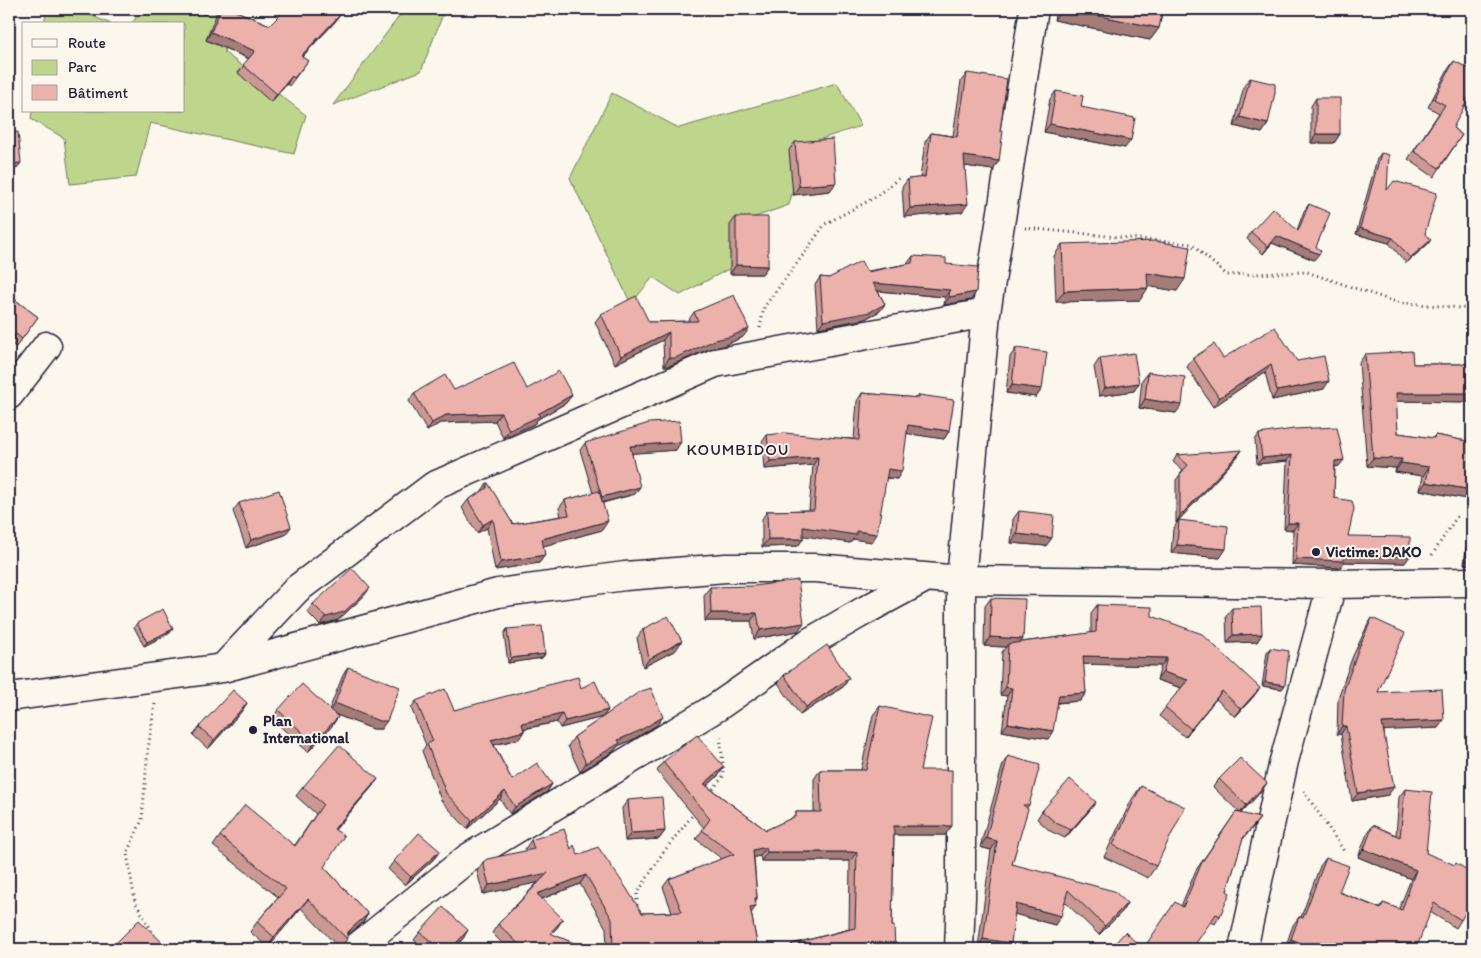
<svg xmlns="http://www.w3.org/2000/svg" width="1481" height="958" viewBox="0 0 1481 958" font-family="Itim,sans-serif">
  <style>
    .green { fill: #bed58c; stroke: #707c64 }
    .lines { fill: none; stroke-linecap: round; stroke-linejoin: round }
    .minor-casing { stroke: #22223b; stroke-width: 31 }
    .path { stroke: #22223b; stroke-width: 3; stroke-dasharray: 1 4; stroke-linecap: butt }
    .minor { stroke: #fbf7ec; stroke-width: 28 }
    .wall { fill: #cb9892; stroke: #22223b }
    .shaded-wall { fill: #a57c77; stroke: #22223b }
    .building { fill: #ecb1aa; stroke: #22223b }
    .poi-dot { fill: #22223b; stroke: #fbf7ec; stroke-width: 2 }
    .labels { text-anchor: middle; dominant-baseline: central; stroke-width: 4; stroke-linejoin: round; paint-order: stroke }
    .poi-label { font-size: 15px; font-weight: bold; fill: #22223b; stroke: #fbf7ec; text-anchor: start }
    .neighbourhood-label { font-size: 16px; letter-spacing: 1px; fill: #22223b; stroke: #fbf7ec }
  </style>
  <rect width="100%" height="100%" fill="#fbf7ec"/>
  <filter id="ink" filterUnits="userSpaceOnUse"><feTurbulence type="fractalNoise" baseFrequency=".02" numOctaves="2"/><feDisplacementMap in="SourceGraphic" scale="10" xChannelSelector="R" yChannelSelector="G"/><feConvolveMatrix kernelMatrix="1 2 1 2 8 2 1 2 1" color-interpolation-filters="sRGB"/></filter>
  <g filter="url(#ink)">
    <path class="green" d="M47 9H76L111 24H44Z
      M143 9H211L230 25 224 52 306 115 294 154 150 123 136 177 70 184 64 138 31 119 32 111H184V24H131Z
      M396 9H445L421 71 333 105 400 15Z
      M837 83 861 126 805 144 789 205 741 222 736 265 680 295 653 277 631 304 570 178 612 93 679 128Z"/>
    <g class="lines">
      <g class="minor-casing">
        <path id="minor" d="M9 395 47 346
          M223 668 297 589 434 486 715 363 986 313
          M9 697 223 668 498 593 625 576 726 568H815L961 580 1332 584 1472 582
          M355 949 468 858 717 707 810 642 864 611 925 578
          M959 949 961 897V580L986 313 1034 9
          M1243 949 1284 761 1332 584"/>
      </g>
      <path class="path" d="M1025 228 1191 244 1227 275 1307 272 1396 302 1472 309
        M760 328 764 307 806 251 825 224 874 198 899 178
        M1432 555 1458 515
        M155 704 148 749 142 820 127 853 135 902 156 938
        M1304 791 1344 851
        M710 793 724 775 720 735
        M637 910V894L662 854 695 812"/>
      <use href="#minor" class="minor"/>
    </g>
    <path class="wall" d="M198 9H209L204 15Z
      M220 9H231L270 25 340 15 334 23 302 57 308 61 289 86 287 84 271 102 238 73 249 59 206 40 217 13Z
      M1056 9H1163L1159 28 1150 40 1054 20Z
      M1454 61 1453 128 1462 135 1434 177 1408 159 1439 113 1428 107 1448 69Z
      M967 73 993 170 965 166 962 212 904 217 902 187 908 179 920 178 925 142 931 133 953 136 961 81Z
      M1250 78 1268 124 1262 133 1234 126 1244 86Z
      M1056 91 1081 107 1125 148 1044 132 1050 99Z
      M1316 98 1340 134 1334 143H1311V106Z
      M795 142 830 191 793 195 789 150Z
      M1381 153 1387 190 1425 233 1427 245 1406 263 1389 243 1356 234 1377 159Z
      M1309 204 1316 247 1314 260 1272 243 1263 254 1247 239 1251 232 1297 230 1304 211Z
      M736 217 768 266 762 274H730V225Z
      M1062 244 1177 291 1148 286 1140 300 1056 302 1054 256Z
      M913 256 946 264 976 292 971 300 944 305 945 297 878 291 885 304 880 311 865 319 818 328 815 285 820 277 829 278 907 264Z
      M9 295 38 317 16 347 10 343Z
      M694 312 743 337 723 346 709 349 669 366H664L663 340 615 364 595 322 601 314 649 322 688 321Z
      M1016 348 1042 389 1036 397 1006 393 1010 357Z
      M1365 354 1413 364H1472V402L1396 401 1398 433 1433 438 1435 435 1472 442V500L1420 490 1423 476 1395 472 1396 468 1367 466 1359 363Z
      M1100 358 1139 383 1134 391 1099 396 1094 367Z
      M1193 358H1223L1297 361 1324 389 1272 400 1265 372 1213 407 1187 367Z
      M1148 372 1176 413 1139 408 1142 380Z
      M527 389 572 395 566 403 538 419 534 424 503 438 495 421 440 423 427 431 409 401 414 393 454 390Z
      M862 393 917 398 919 395 949 431 944 439 907 433 897 479 886 478 872 542 853 539 850 543 803 535V539L798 546 762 547V519L767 511 809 510 813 465 764 469 762 442 767 435 854 439 857 401Z
      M1259 434 1339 466 1335 467 1334 498 1348 536 1405 563 1344 562 1340 568 1292 565 1293 530 1284 529 1287 461 1257 464 1255 440Z
      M585 443 676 450 632 453 635 494 603 503 602 530 543 546 545 555 539 563 495 570 487 528 477 533 462 508 468 500 481 492 487 483 513 524 561 516 559 508 565 500 593 493 580 450Z
      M1177 455 1238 456 1176 523V480L1183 471 1173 462Z
      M239 503 285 535 246 548 233 511Z
      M1472 503V565L1464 564Z
      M1019 511 1046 546 1011 543 1013 519Z
      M1179 520 1220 558 1171 553 1173 529Z
      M710 587 798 631 754 639 751 621H705L704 595Z
      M364 596 338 620 320 625 307 612 313 604Z
      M991 598 1021 642 1091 633V613L1097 605 1152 616 1254 696 1235 717 1216 699 1185 737 1159 716 1181 688 1157 680 1161 666 1083 664 1086 693 1080 701 1058 703 1048 739 1002 731 1007 696 1000 695 1002 652 1006 647 984 646 985 606Z
      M1232 608 1262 634 1257 642 1227 643 1226 616Z
      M1372 618 1378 692 1438 728 1384 730 1388 795 1352 801 1341 734H1337L1338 698 1352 658 1367 626Z
      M137 623 170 633 144 646 134 627Z
      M507 629 545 654 542 658 508 663 504 634Z
      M643 629 676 650 643 667 637 638Z
      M1270 648 1285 685 1282 689 1262 686 1267 652Z
      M348 667 381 729H373L334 714 332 726 308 752 272 719 278 710H329L343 675Z
      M784 675 849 678 843 687 800 715 778 683Z
      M581 688 608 710 603 717 657 725 634 739 618 746 614 751 580 772 568 746 574 737 603 717 560 728 557 722 524 729V731L519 739 494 745 512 780 552 784 547 792 510 814 500 799 467 829 441 800 422 751 426 745 411 708 416 701 454 710Z
      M247 703 241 712 208 749 193 735 199 727Z
      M880 706 920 770 945 835H894L892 926 895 949H788L792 944 849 929 850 861H761L760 856 754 857 757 898 751 912 758 949H607L606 928 580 884 542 899 557 928 551 934 588 949H508L492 933 498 924 538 882 483 894 477 871 483 862 526 851 525 849 531 840 571 849 642 913 672 912 663 887 669 879 722 859 696 839 704 828 657 771 663 762 724 767 718 776 707 786 766 830 792 818 796 812H814V779L820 770H861L873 715Z
      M1008 756 1029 805 1027 808 1012 864 1127 903 1122 912 1099 935 1065 902 1055 925 1015 914 978 947 991 850 980 847 1003 764Z
      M378 779 371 788 335 830 324 867 368 914 362 924 347 935V939L340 949 301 908 268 947 250 932 257 922 278 897 213 846 220 836 295 845 316 814 296 796 303 787Z
      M1219 779 1261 792 1241 813 1254 826 1242 840 1227 891 1220 916 1215 924 1211 922 1143 949 1181 906 1196 870 1236 812 1240 813 1213 787Z
      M1141 786 1156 866 1148 878 1104 857 1132 799Z
      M1405 789 1426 853 1461 920 1456 928 1430 912 1285 948 1293 925 1299 917H1301L1320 866 1326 858 1339 892 1380 908 1383 903 1399 909 1411 879 1358 857 1367 834 1373 825 1396 835 1399 797Z
      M628 800 665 831 659 839 625 841 622 808Z
      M1090 810 1065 838 1050 831 1037 819 1042 811Z
      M434 859 405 885 388 869 394 861Z
      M420 932 463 939 453 949H424L414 940Z"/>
    <path class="shaded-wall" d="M1062 9H1066L1159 28 1150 40 1054 20Z
      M340 15 334 23 295 64 301 56Z
      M211 32 255 51 250 59 206 40Z
      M292 76 287 84 271 102 277 94Z
      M1240 117 1268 124 1262 133 1234 126Z
      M1050 124 1131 140 1125 148 1044 132Z
      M1316 134H1340L1334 143H1311Z
      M964 156 999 161 993 170 958 165Z
      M21 163 16 169 9 170V164Z
      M836 183 830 191 793 195 799 186Z
      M968 204 962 212 904 217 910 208Z
      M1360 228 1393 238 1389 243 1356 234Z
      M1277 236 1319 254 1314 260 1272 243 1263 254 1268 247Z
      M1431 240 1427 245 1406 263 1410 258Z
      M736 265 768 266 762 274H730Z
      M1147 273 1185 279 1177 291 1139 285Z
      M873 283 950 290 945 297 868 290Z
      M1148 288 1140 300 1056 302 1064 291Z
      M976 292 971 300 944 305 949 297Z
      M885 304 880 311 865 319 818 328 823 321Z
      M749 329 743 337 723 346 709 349 669 366H664L669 358 715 340Z
      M669 332 663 340 615 364 621 356Z
      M1271 364 1265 372 1213 407 1219 398Z
      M1329 381 1324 389 1272 400 1277 391Z
      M1139 383 1134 391 1099 396 1105 388Z
      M1012 385 1042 389 1036 397 1006 393Z
      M1396 393H1472V402L1390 401Z
      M572 395 566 403 538 419 534 424 503 438 509 430Z
      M1145 399 1182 405 1176 413 1139 408Z
      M501 413 495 421 440 423 427 431 432 423 446 415Z
      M908 425 949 431 944 439 903 433Z
      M681 442 676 450 625 454 630 446Z
      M1242 450 1238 456 1176 523 1180 516Z
      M1292 455 1287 461 1257 464 1262 458Z
      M818 457 813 465 764 469 770 461Z
      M1373 458 1402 459 1396 468 1367 466Z
      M1344 460 1339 466 1330 467 1335 461Z
      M1401 463 1429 467 1423 476 1395 472Z
      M888 469 902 471 897 479 882 477Z
      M1426 482 1472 490V500L1420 490Z
      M640 487 635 494 596 504 602 497Z
      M493 519 487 528 477 533 483 525Z
      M608 521 602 530 536 548 542 539Z
      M1288 523H1298L1293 530 1284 529Z
      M291 527 285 535 246 548 251 540Z
      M803 527 856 531 877 534 872 542 853 539 850 543 798 535Z
      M1017 534 1052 538 1046 546 1011 543Z
      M768 539H803L798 546 762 547Z
      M1177 545 1226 549 1220 558 1171 553Z
      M545 555 539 563 495 570 501 562Z
      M1344 556H1410L1405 563 1344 562 1340 568 1292 565 1296 559Z
      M1470 556H1472V565L1464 564Z
      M370 588 364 596 338 620 320 625 326 617Z
      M711 613H757L751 621H705Z
      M804 623 798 631 754 639 760 630Z
      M173 629 170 633 144 646 147 642Z
      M1262 634 1257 642 1227 643 1233 635Z
      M990 637 1023 639 1017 647 1008 644 1006 647 984 646Z
      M682 641 676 650 643 667 649 659Z
      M545 654 542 658 508 663 511 658Z
      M1083 656 1167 658 1161 666 1077 664Z
      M1163 672 1188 680 1182 688 1157 680Z
      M849 678 843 687 800 715 806 707Z
      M1265 682 1285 685 1282 689 1262 686Z
      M1006 687 1012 688 1007 696 1000 695Z
      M1260 688 1254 696 1235 717 1241 709Z
      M1222 691 1216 699 1185 737 1191 729Z
      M1086 693 1080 701 1053 703 1059 695Z
      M247 703 241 712 208 749 214 740Z
      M335 703 387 721 381 729H373L329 712Z
      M608 710 603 717 560 728 565 721Z
      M562 714 557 722 517 730 522 723Z
      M338 717 332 726 308 752 314 743Z
      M663 717 657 725 634 739 618 746 614 751 580 772 586 763 618 740Z
      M1444 720 1438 728 1377 731 1382 723Z
      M1008 723 1053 731 1048 739 1002 731Z
      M1342 726H1346L1341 734H1337Z
      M524 731 519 739 485 747 491 740Z
      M724 767 718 776 698 793 704 784Z
      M378 779 371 788 327 839 334 829Z
      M1267 783 1261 792 1240 813 1246 805Z
      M552 784 547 792 510 814 515 807Z
      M1394 787 1388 795 1352 801 1358 793Z
      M505 791 500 799 467 829 472 821Z
      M1096 802 1090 810 1065 838 1071 830Z
      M1260 818 1254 826 1237 846 1243 838Z
      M894 826H952L945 835H888Z
      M665 831 659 839 625 841 631 833Z
      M986 838 997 841 991 850 980 847Z
      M766 847 760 856 747 859 753 850Z
      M1364 849 1416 870 1411 879 1358 857Z
      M440 851 434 859 405 885 411 877Z
      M767 852H857L850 861H761Z
      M548 873 541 882 483 894 489 885Z
      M586 875 580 884 531 903 537 894Z
      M755 898H757L750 907 756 906 750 915 744 916Z
      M308 899 301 908 268 947 274 937Z
      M1127 903 1122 912 1099 935 1105 926Z
      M1016 904 1061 916 1055 925 1010 913Z
      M368 914 362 924 345 937 352 928Z
      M563 919 557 928 543 942 550 933Z
      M468 930 463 939 453 949H451Z
      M983 939 1011 943 1006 949H991L978 947Z
      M1291 939 1317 949H1289L1285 948Z
      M1399 943 1414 949H1394Z
      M722 947 721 949H637L638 948Z"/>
    <path class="building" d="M221 9H231L270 25 286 9H333L340 15 301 56 308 61 294 78 292 76 277 94 243 65 255 51 211 32Z
      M1066 9H1163L1159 28Z
      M1454 61 1472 70V91L1453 128 1462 135 1439 168 1414 151 1445 105 1434 99Z
      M967 73 1007 79 1000 131H1003L999 161 964 156 968 204 910 208 908 179 925 177 931 133 957 137Z
      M1250 78 1275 84V93L1268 124 1240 117Z
      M1056 91 1083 96 1081 107 1135 118 1131 140 1050 124Z
      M1316 98H1340V134H1316Z
      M18 132 21 163 9 164V133Z
      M833 139 836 183 799 186 795 142Z
      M1381 153 1389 155 1387 190 1394 181 1437 193 1425 233 1431 240 1410 258 1393 238 1360 228Z
      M1309 204 1330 213 1316 247 1321 251 1319 254 1277 236 1268 247 1251 232 1273 208 1298 231Z
      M736 217H768V266L736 265Z
      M1155 241 1190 247 1185 279 1147 273 1148 288 1064 291 1062 244Z
      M913 256 946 258V264L978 267 976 292 949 297 950 290 873 283 885 304 870 312 823 321 820 277 829 278 861 261 867 272 912 263Z
      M9 295 38 317 22 339 16 334 9 343Z
      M734 295 749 329 729 337 715 340 675 358H669V332L621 356 601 314 636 296 649 322 698 321 694 312Z
      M1275 327 1297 361 1324 356 1329 381 1277 391 1271 364 1219 398 1193 358 1214 344 1223 358Z
      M1016 348 1047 352 1042 389 1012 385Z
      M1412 351 1413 364H1472V393H1396L1398 433 1434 438 1435 435 1472 442V490L1426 482 1429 467 1401 463 1402 459 1373 458 1365 354Z
      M1134 353 1139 383 1105 388 1100 358Z
      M514 363 527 389 559 371 572 395 538 414 540 416 509 430 501 413 446 415 432 423 414 393 445 375 454 390Z
      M1148 372 1185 377 1182 405 1145 399Z
      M862 393 919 398V395L954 400 949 431 908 425 902 471 888 469 877 534 856 531V535L803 527V539H768L767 511 814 510 818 457 770 461 767 435 785 433 859 440Z
      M679 421 681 442 630 446 640 487 602 497 585 443 649 423Z
      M1337 427 1344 460 1335 461 1334 498 1352 501 1354 509 1348 536 1410 537V556H1344V561L1296 559 1298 523H1288L1292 455 1262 458 1259 434 1294 429Z
      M1242 450 1180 516V474L1188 465 1177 455Z
      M487 483H488L513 524 569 515 565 500 599 491 608 521 542 539 545 555 501 562 493 519 483 525 468 500 487 488Z
      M279 490 291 527 251 540 239 503Z
      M1019 511 1054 515 1052 538 1017 534Z
      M1179 520 1228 526 1226 549 1177 545Z
      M1472 537V556H1470Z
      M352 568 370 588 344 612 326 617 313 604Z
      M798 580 804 623 760 630 757 613H711L710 587 754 586Z
      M991 598 1025 599 1023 639 990 637Z
      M1097 605 1152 607V616L1202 634 1260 688 1241 709 1222 691 1191 729 1165 707 1188 680 1163 672 1167 658 1083 656 1086 693 1059 695 1053 731 1008 723 1012 688 1006 687 1008 644 1096 632Z
      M1261 607 1262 634 1233 635 1232 608Z
      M163 609 173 629 147 642 137 623Z
      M668 616 682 641 649 659 643 629Z
      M1372 618 1405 633 1378 692 1442 689 1444 720 1382 723 1394 787 1358 793 1346 726H1342L1344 690 1358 650Z
      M542 626 545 654 511 658 507 629Z
      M827 645 849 678 806 707 784 675Z
      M1270 648 1289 651 1285 685 1265 682Z
      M348 667 400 687 387 721H379L335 703Z
      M578 677 581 688 595 681 608 710 565 721 562 714 522 723 524 731 491 740 512 780 537 763 552 784 515 807 505 791 472 821 446 793 427 744 433 741 416 701 445 689 454 710Z
      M302 684 338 717 314 743 278 710Z
      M651 688 663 717 639 731 618 740 620 743 586 763 574 737 639 692Z
      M233 690 247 703 214 740 199 727Z
      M880 706 932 718 920 770H952V826H894L892 926H894L895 949H793L792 944 855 928 857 852H767L766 847 753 850 757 898H755L756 906 750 907 758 949H723L722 947 638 948V949H613L612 919 586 875 537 894 563 919 550 933 588 949H524L498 924 548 873 489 885 483 862 487 859 534 849 531 840 564 829 571 849 574 845 578 855 598 847 625 886 642 913 682 912 669 879 734 854 702 830 710 819 663 762 697 735 724 767 704 784 766 830 796 816V812H821L820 770H866Z
      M339 745 378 779 334 829 344 836 324 867 368 914 352 928 347 933V939L308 899 274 937 257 922 286 889 220 836 245 805 295 846 323 804 303 787Z
      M1008 756 1040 765 1029 805H1023L1028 809 1012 864 1114 891 1127 903 1105 926 1068 890 1061 916 1016 904 1011 943 983 939 997 841 986 838Z
      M1240 758 1267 783 1246 805 1219 779Z
      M1070 779 1096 802 1071 830 1056 823 1042 811Z
      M1141 786 1185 807 1156 866 1113 845Z
      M1405 789 1432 792 1426 853 1455 865 1456 863 1472 873V902L1461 920 1434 903 1416 949 1399 943 1398 949H1317L1291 939 1299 917 1303 918 1326 858 1349 866 1339 892 1381 909 1383 903 1402 910 1416 870 1364 849 1373 825 1400 837Z
      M662 797 665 831 631 833 628 800Z
      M1236 812 1260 818 1243 838 1227 891 1230 893 1220 916 1216 914 1192 949H1110L1125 932 1143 949 1175 902 1183 907 1202 862Z
      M419 833 440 851 411 877 394 861Z
      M443 907 468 930 451 949H440L420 932Z
      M139 920 165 945 161 949H110Z"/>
  </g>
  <g class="poi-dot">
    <circle cx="1316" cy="552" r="5"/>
    <circle cx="253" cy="730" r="5"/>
  </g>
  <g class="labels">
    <g class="poi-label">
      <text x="1326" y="552">Victime: DAKO</text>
      <text x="263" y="721">Plan<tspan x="263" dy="17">International</tspan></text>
    </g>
    <g class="neighbourhood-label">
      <text x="738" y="449">KOUMBIDOU</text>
    </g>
  </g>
  <rect width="1481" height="958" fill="none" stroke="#fbf7ec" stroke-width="30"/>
  <rect x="15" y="15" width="1451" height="928" fill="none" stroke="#22223b" stroke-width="2" filter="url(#ink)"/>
  <rect x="22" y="22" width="162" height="90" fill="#fbf7ec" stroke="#a4a2a5"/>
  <rect x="32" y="39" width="25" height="8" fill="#fbf7ec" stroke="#a4a2a5"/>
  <text x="68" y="48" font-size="15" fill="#22223b">Route</text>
  <rect x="32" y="60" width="25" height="15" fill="#bed58c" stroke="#a4a2a5"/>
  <text x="68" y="72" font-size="15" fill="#22223b">Parc</text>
  <rect x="32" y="85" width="25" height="15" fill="#ecb1aa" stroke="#a4a2a5"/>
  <text x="68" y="98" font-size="15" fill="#22223b">Bâtiment</text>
</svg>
